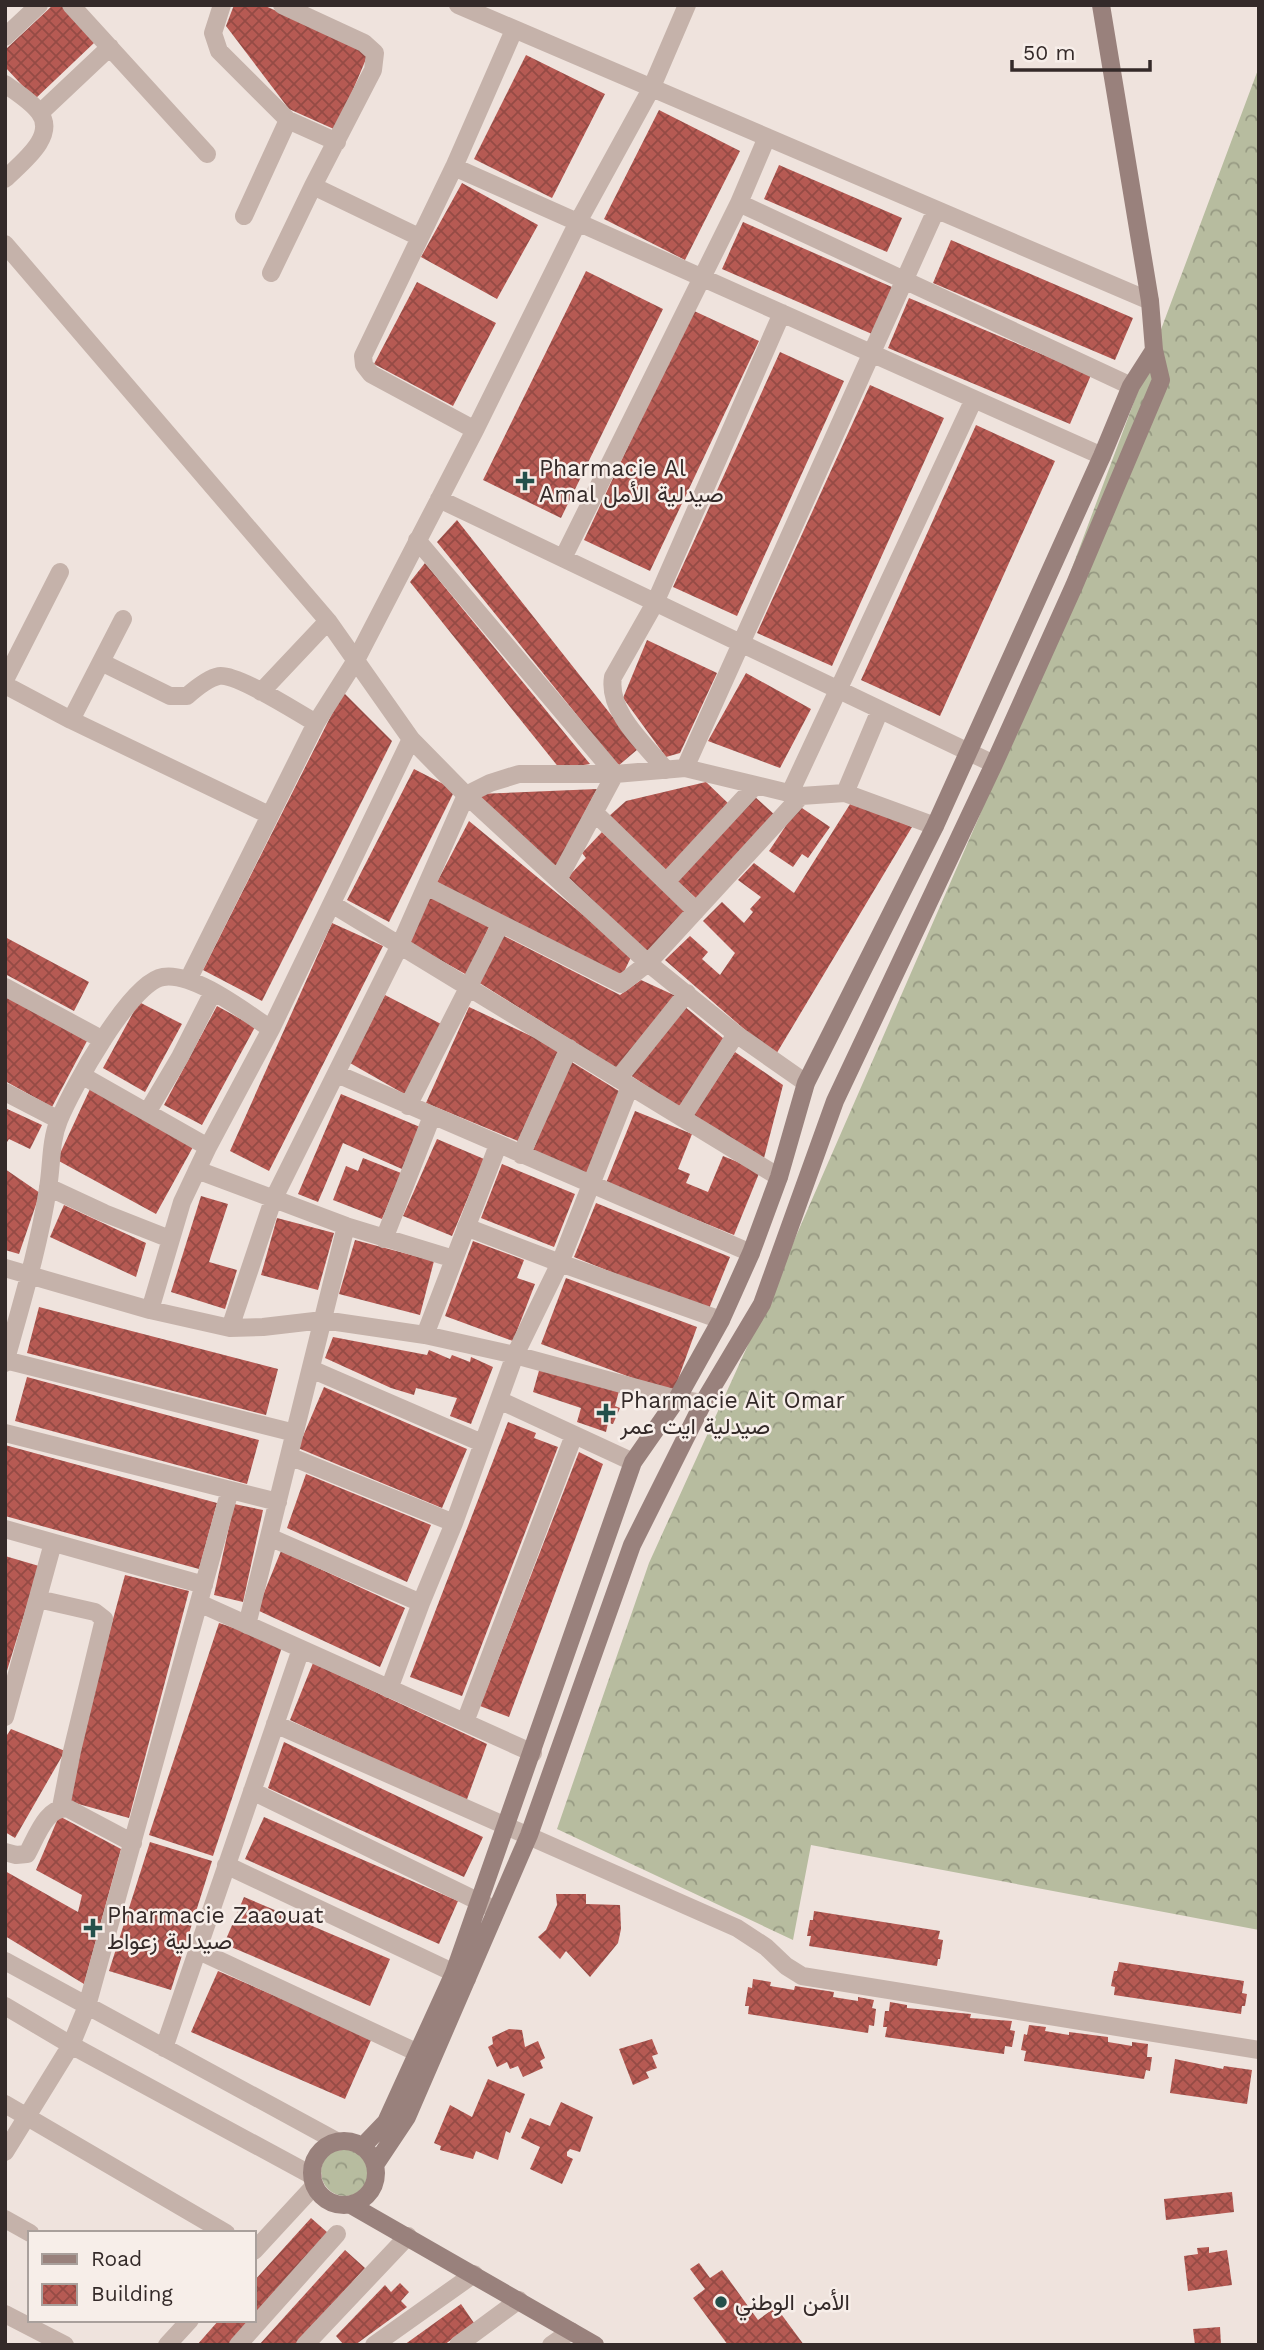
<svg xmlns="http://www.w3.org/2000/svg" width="1264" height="2350" viewBox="0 0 1264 2350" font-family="'Work Sans',Vazirmatn,sans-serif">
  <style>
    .forest { fill: url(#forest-crowns) }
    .building { fill: url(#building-cross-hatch) }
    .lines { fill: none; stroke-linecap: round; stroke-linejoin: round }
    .street { stroke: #c5b2aa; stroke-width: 18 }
    .secondary { stroke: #99817c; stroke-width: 18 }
    .poi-dot { fill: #24504b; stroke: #f7eee9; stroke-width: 2.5 }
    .labels { text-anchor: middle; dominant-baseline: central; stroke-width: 5; stroke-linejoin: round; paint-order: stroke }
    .poi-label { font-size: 23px; fill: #342a29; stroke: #f7eee9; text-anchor: start }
  </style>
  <defs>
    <pattern id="forest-crowns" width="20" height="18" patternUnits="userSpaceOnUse" patternTransform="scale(1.75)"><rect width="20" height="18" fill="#b7bc9f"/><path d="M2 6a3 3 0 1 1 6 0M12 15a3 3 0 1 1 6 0" fill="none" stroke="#969982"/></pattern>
    <pattern id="building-cross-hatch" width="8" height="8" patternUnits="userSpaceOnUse" patternTransform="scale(1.75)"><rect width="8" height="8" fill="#b65a53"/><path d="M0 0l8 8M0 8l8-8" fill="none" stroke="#954b45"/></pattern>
  </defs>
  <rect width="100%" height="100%" fill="#efe3dd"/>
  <path class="forest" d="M1259 67V1930L811 1845 793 1940 557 1829 649 1563 762 1314 979 817Z
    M321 2172a24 24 0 1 1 48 0a24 24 0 1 1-48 0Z"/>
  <path class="building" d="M53 5H61L95 42 35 99 5 67V50Z
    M234 5H263L369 52 336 130 289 109 226 26Z
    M526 55 605 94 552 198 474 159Z
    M659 110 740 151 685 260 604 219Z
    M779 165 902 218 887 252 764 199Z
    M462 183 538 225 497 299 421 257Z
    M743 222 892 287 872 334 722 269Z
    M951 240 1133 318 1115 360 933 283Z
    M586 271 663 309 561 518 483 480Z
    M417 282 496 323 453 406 374 364Z
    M909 298 1091 375 1070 424 888 348Z
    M692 310 759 341 650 571 584 540Z
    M780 352 844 381 737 616 673 587Z
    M870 385 944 418 832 666 757 633Z
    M976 425 1055 461 940 716 861 680Z
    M457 520 638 749 618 766 437 542Z
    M425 563 590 764 560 769 410 582Z
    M647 640 717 673 680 753 666 757 623 698Z
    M746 673 811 709 780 768 708 741Z
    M343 692 392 741 262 1001 203 970Z
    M414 769 455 790 389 922 347 900Z
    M706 782 731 806 668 872 608 817 626 801Z
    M597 789 555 869 477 794Z
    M754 796 776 816 698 900 675 879Z
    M852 801 912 827 775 1056 665 960 690 936 708 952 702 959 720 975 735 953 703 921 722 902 744 923 753 912 750 909 761 897 738 880 754 863 794 893Z
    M799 806 830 827 808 858 802 854 793 867 769 851Z
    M469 821 632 955 620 980 437 882Z
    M602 832 686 912 647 953 568 877 586 858 582 853Z
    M431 894 489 927 467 975 410 943Z
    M332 923 383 946 269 1171 230 1151Z
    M502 935 620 995 641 980 676 996 619 1070 478 982Z
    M5 937 89 982 74 1011 5 974Z
    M385 995 443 1025 406 1095 350 1063Z
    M5 996 87 1041 52 1107 5 1081Z
    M139 1002 182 1024 145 1092 103 1068Z
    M217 1006 255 1027 202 1125 164 1105Z
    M684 1006 724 1039 681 1109 630 1075Z
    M469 1007 559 1049 518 1141 426 1103Z
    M735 1052 783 1085 764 1158 693 1115Z
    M570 1061 622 1093 588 1180 531 1155Z
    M90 1089 193 1147 156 1214 57 1160Z
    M341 1094 420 1127 402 1169 343 1143 318 1202 298 1194Z
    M5 1108 42 1125 30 1149 9 1139 5 1145Z
    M635 1111 692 1134 678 1169 690 1174 686 1183 708 1192 723 1156 760 1171 734 1235 606 1183Z
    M437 1139 484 1159 452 1236 403 1216Z
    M363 1158 401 1173 382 1219 333 1200 346 1166 358 1171Z
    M502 1164 575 1194 554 1247 481 1218Z
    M5 1169 40 1193 19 1254 5 1250Z
    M201 1196 228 1204 209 1262 237 1270 225 1309 171 1292Z
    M596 1203 730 1257 708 1311 574 1257Z
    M64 1205 146 1243 136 1277 50 1237Z
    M277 1218 334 1233 318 1290 261 1275Z
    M355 1240 434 1261 420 1315 339 1294Z
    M473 1241 524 1260 517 1278 535 1284 513 1341 445 1316Z
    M566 1278 697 1327 673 1393 541 1344Z
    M39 1307 278 1369 266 1415 27 1353Z
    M333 1337 427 1355 429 1350 450 1359 452 1355 470 1362 471 1357 493 1367 471 1424 450 1416 457 1398 416 1388 414 1395 391 1388 325 1358Z
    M540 1367 619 1391 615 1406 620 1408 613 1424 608 1423 606 1432 577 1422 581 1408 533 1392Z
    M27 1377 259 1440 247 1484 15 1421Z
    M324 1387 467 1449 442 1508 298 1448Z
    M508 1422 536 1433 534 1438 558 1447 462 1696 410 1677Z
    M5 1445 217 1503 199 1569 5 1516Z
    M579 1452 603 1464 509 1717 480 1706Z
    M306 1474 431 1525 407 1582 287 1528Z
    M234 1504 263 1510 243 1602 214 1595Z
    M281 1551 405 1608 380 1667 257 1610Z
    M5 1556 39 1566 6 1674H5Z
    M125 1575 189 1591 129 1818 64 1800Z
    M219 1623 283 1644 213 1856 149 1835Z
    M313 1663 487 1744 466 1802 290 1720Z
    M11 1729 65 1751 15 1838 5 1832V1738Z
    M284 1742 483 1837 464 1877 268 1788Z
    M59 1816 121 1849 84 1984 5 1936V1871L78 1912 82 1895 36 1870Z
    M264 1817 458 1901 439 1944 245 1859Z
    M150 1842 212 1861 171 1990 109 1971Z
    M556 1894H586V1904L620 1905 621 1929 618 1943 590 1977 566 1951 560 1959 538 1937 546 1930 557 1905Z
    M244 1897 390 1959 370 2006 224 1944Z
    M814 1911 940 1931 938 1939 943 1940 940 1959H938L937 1966 809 1946 811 1936H807L810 1920H813Z
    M1119 1962 1244 1981 1242 1993 1247 1994 1245 2006H1242L1241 2014 1114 1995 1115 1987 1111 1986 1114 1971H1117Z
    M218 1971 372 2038 345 2099 191 2032Z
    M753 1979 771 1982 770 1986 794 1990 795 1986 834 1992 833 1997 858 2001V1997L874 2000 872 2008 876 2009 874 2026 869 2025 868 2033 748 2014 749 2006H745L748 1987 752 1988Z
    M890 2002 907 2005V2008L971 2014 970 2018 1012 2021 1010 2030 1015 2031 1012 2047 1005 2046 1004 2054 885 2037 887 2027H883L885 2011H889Z
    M1029 2025 1046 2027 1045 2031 1069 2035V2032L1108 2037V2042L1132 2046V2042L1148 2044 1147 2057H1152L1150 2071 1146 2070 1144 2079 1024 2061 1026 2051 1021 2050 1024 2034 1027 2035Z
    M509 2029 522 2030 525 2047 538 2041 545 2058 540 2061 543 2068 523 2077 518 2066 510 2069 507 2062 497 2067 488 2047 493 2044 492 2037Z
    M652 2039 658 2054 652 2056 657 2068 646 2072 649 2078 633 2085 619 2049Z
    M1175 2059 1223 2069 1224 2066 1252 2070 1247 2104 1170 2093Z
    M488 2079 525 2094 510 2133 506 2131 498 2160 476 2151 473 2159 440 2150 441 2146 434 2143 450 2105 472 2117Z
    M561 2102 593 2117 580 2152 570 2149 567 2152V2156L573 2159 562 2184 530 2169 540 2147 521 2138 530 2118 550 2126Z
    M1232 2192 1234 2212 1166 2220 1164 2199Z
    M311 2218 328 2233 254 2317V2281Z
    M1209 2247V2253L1227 2250 1232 2285 1188 2291 1184 2256 1198 2254 1197 2248Z
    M345 2250 365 2268 295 2345H259Z
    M699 2263 710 2278 722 2270 758 2320 776 2307 804 2345H728L693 2298 705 2289 690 2269Z
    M400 2283 409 2292 401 2301 407 2307 355 2345H344L336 2336 385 2285 391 2292Z
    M461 2304 474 2323 444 2345H404Z
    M219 2320H251L229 2345H197Z
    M1220 2327 1221 2345H1195L1193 2329Z"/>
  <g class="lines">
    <path class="street" d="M71 5 207 154
      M222 5 213 33 219 51 288 120 337 142
      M458 5 1150 301
      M5 37 39 5
      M5 84C16 92 31 101 39 112 58 136 21 163 5 179
      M40 113 110 47
      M454 167 1102 456
      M313 186 419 237
      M739 203 1131 386
      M244 216 288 120
      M5 244 328 621 411 739 466 795 648 963 736 1034 806 1083
      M271 273 313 186 373 70 375 53 364 43 282 5
      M475 430 371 374 364 365 363 356 454 167 514 30
      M439 499 994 764
      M417 540 615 774 559 878
      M563 558 739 203 767 137
      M101 662 170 696H187C195 689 208 678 219 676 237 673 298 713 316 723
      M5 680 60 572
      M5 685 71 720 269 815
      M261 692 328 621
      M71 720 123 619
      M685 768 936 210
      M666 770C646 745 607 712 613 677L655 603 782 313
      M790 793 974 399
      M845 793 935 826
      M595 813 696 911
      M666 882 755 786
      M426 886 621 984 648 963 801 796
      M332 904 779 1177
      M188 980 316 723 356 660 475 430 578 222 651 89 687 5
      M5 987 103 1040
      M337 1074 751 1253
      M83 1076 208 1147
      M618 1079 687 993
      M5 1092 59 1120
      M408 1106 500 925
      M148 1111 180 1057 213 992
      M682 1118 736 1034
      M521 1155 569 1048
      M197 1170 346 1226 454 1259
      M48 1187 104 1213 170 1239
      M466 1227 560 1263 721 1320
      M384 1239 432 1116
      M5 1268 150 1310 230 1328 263 1327 323 1320 425 1335 515 1355 677 1399 703 1403
      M150 1310 182 1202 208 1147 271 1029 411 739
      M230 1328 273 1200 400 945 466 795 490 783 519 774H615L685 768 801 796 845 793 880 710
      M425 1335 498 1145
      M5 1360 295 1433
      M5 1363C21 1305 39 1247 48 1188 52 1165 50 1142 59 1120 72 1089 130 982 163 977 194 972 245 1012 271 1029
      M311 1369 482 1443
      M499 1400 633 1462
      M5 1433 278 1502
      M289 1456 454 1523
      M5 1529 204 1585
      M269 1537 421 1603
      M38 1599 95 1612 104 1619 72 1751 61 1807
      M199 1603 533 1753
      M247 1625 346 1226
      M389 1689 421 1603 454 1523 515 1355 560 1263 630 1086
      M5 1717 53 1543
      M465 1722 574 1435
      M275 1724 737 1928 766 1947 786 1966 802 1976 1259 2050
      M252 1791 496 1910
      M5 1852 16 1855 27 1854C36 1838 47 1804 69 1809L133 1843
      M226 1865 467 1979
      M197 1950 429 2058
      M5 1961 338 2142
      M5 2006 71 2045 313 2176
      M164 2048 301 1649
      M5 2104 226 2233
      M5 2152 71 2045 87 2006 230 1490
      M5 2219 30 2233
      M254 2251 315 2185
      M5 2314 65 2345
      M167 2345 190 2320
      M238 2345 337 2234
      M305 2345 408 2236
      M374 2345 474 2274
      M458 2345 519 2300
      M551 2345 571 2331"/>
    <path class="secondary" d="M312 2173a32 32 0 1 1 64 0a32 32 0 1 1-64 0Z
      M362 2147 386 2122 454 1973 633 1462 677 1399 721 1320 751 1253 779 1177 806 1083 935 826 1102 456 1131 386 1154 350
      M375 2165 407 2117 529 1835 632 1545 703 1403 762 1304 835 1101 994 764 1074 586 1161 380 1154 350 1150 301 1101 5
      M351 2205 595 2345"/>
  </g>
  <g class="poi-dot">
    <path d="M521.5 470.5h7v7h7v7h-7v7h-7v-7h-7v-7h7z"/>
    <path d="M602.5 1402.5h7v7h7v7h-7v7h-7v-7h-7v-7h7z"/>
    <path d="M89.5 1917.5h7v7h7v7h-7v7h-7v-7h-7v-7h7z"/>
    <circle cx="721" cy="2302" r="7"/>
  </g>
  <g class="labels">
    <g class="poi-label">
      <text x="539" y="468">Pharmacie Al<tspan x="539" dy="26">Amal صيدلية الأمل</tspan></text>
      <text x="620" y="1400">Pharmacie Ait Omar<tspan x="620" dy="26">صيدلية ايت عمر</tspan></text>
      <text x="107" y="1915">Pharmacie Zaaouat<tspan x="107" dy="26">صيدلية زعواط</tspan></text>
      <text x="735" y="2302">الأمن الوطني</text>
    </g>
  </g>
  <rect width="1264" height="2350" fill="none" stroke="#342a29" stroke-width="14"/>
  <rect x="28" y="2231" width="228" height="91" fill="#f7eee9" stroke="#a9a09c" stroke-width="2"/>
  <rect x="42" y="2254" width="35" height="10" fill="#99817c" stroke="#a9a09c" stroke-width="2"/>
  <text x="91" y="2266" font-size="21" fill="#342a29">Road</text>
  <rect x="42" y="2284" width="35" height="21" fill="url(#building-cross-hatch)" stroke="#a9a09c" stroke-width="2"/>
  <text x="91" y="2301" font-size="21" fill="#342a29">Building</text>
  <path d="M1012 60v10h138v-10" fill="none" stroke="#342a29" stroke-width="3.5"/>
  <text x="1023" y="60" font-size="21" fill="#342a29" stroke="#f7eee9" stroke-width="5" paint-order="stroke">50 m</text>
</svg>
